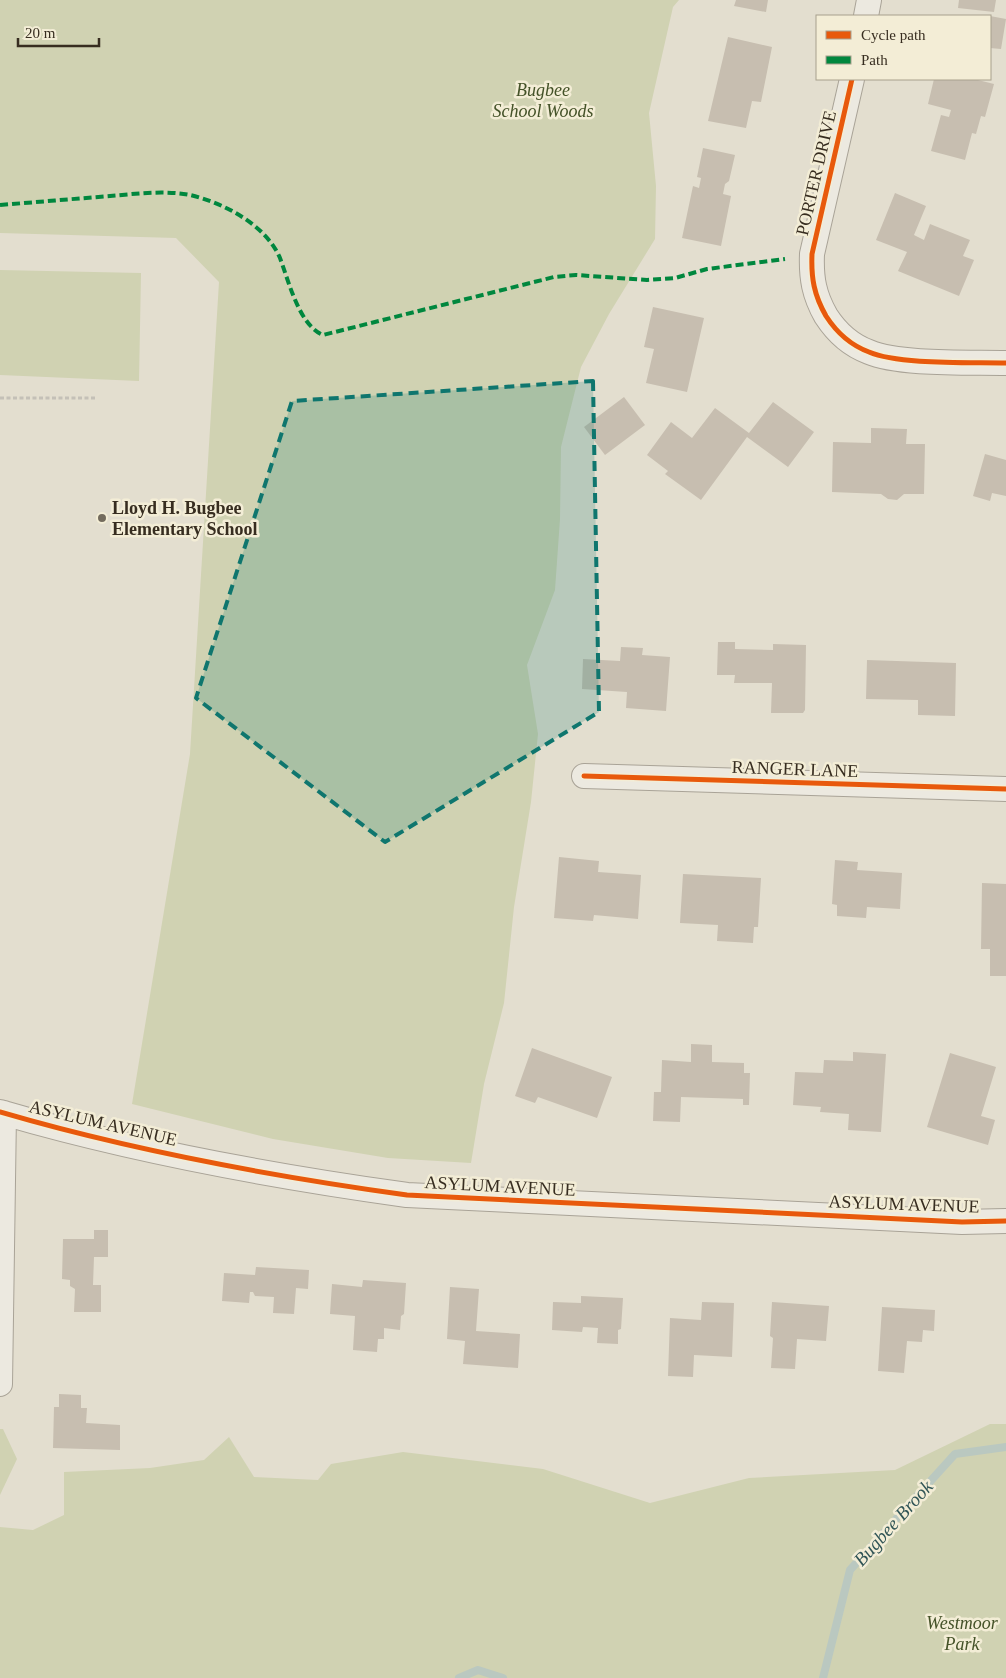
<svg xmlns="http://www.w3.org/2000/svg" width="1006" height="1678" viewBox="0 0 1006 1678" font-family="'Times New Roman',serif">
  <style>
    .green { fill: #d0d2b2 }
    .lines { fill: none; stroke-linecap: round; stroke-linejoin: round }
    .stream { stroke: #bac8c0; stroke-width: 8 }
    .building { fill: #c7beb0 }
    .minor-casing { stroke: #a9a397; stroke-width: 26 }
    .path { stroke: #c4c0b7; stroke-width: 3; stroke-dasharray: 4 2.5; stroke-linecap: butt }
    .minor { stroke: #ece9e0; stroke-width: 24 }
    .quiet { stroke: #00873e; stroke-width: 4; stroke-dasharray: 8 4; stroke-linecap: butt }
    .cycleway-casing { stroke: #f3edd6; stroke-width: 8 }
    .cycleway { stroke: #e8590c; stroke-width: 5 }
    .marked { fill: #0f766e; fill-opacity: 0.2; stroke: #0f766e; stroke-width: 4; stroke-dasharray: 10 6; stroke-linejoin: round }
    .poi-dot { fill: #736b5d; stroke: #f3edd6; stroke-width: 2 }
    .labels { text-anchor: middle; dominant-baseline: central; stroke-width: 5; stroke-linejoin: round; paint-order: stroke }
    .park-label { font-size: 18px; font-style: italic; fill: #445228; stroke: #f3edd6 }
    .street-label { font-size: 18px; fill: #372d20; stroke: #f3edd6 }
    .poi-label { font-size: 18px; font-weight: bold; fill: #372d20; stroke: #f3edd6; text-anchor: start }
    .water-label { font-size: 19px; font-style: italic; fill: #315556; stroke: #f3edd6 }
  </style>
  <rect width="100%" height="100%" fill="#e3decf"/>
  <path class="green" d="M0 0H679L673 7 649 113 656 186 655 239 609 314 581 367 561 447 560 519 555 590 527 665 538 734 531 802 514 907 504 1003 484 1084 471 1163 388 1158 273 1139 132 1104 190 754 219 282 176 238 0 233Z
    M0 270 141 273 139 381 0 375Z
    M990 1424H1006V1678H0V1527L33 1530 64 1515V1472L150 1468 204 1460 229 1437 254 1477 318 1480 331 1464 403 1452 543 1469 650 1503 749 1478 895 1470Z
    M0 1429H3L17 1459 0 1495Z"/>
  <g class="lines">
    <path class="stream" d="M459 1678 478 1670 503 1678
      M823 1678 850 1570 955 1454 1006 1447"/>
  </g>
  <path class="building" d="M736 0H768L766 12 734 6Z
    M959 0H996L994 12 958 8Z
    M990 16 1006 19 1001 49 990 48Z
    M728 37 772 47 761 102 752 101 746 128 708 121Z
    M934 79H974L994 84 985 117 981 116 976 134 972 133 965 160 931 151 941 115 949 117 951 110 928 104Z
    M703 148 735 155 729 181 725 184 723 194 731 196 721 246 682 238 693 186 699 188 701 178 697 177Z
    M895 193 926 206 914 235 924 240 930 224 970 240 963 256 974 260 959 296 898 271 907 252 876 240Z
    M653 307 704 318 687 392 646 383 654 349 644 347Z
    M624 397 645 425 605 455 584 427Z
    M773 402 814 432 788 467 747 437 701 500 665 474 668 471 647 455 671 422 692 438 715 408 749 433Z
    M871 428 907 429 906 444H925L924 494H904L897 500 888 499 881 494 832 492 833 442 871 443Z
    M985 454 1006 460V496L992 493 990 501 973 496Z
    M718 642H735V649L773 650V644L806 645 805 710 803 713H771L772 683H734L735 675H717Z
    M621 647 643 648 642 655 670 657 666 711 626 708 627 692 582 689 583 659 620 661Z
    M867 660 956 663 955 716 918 715V700L866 699Z
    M559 857 599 861 598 872 641 875 638 919 594 915 593 921 554 918Z
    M835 860 858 862 857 870 902 873 900 909 867 907 866 918 837 916V905L832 904Z
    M683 874 761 878 758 927H754L753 943 717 941 718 925 680 923Z
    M982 883 1006 884V976H990V949H981Z
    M691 1044 712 1045V1062L744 1063V1073H750L749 1105H743V1099L681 1097 680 1122 653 1121 654 1092H661L662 1060 691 1062Z
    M532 1048 612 1077 597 1118 538 1097 535 1103 515 1096Z
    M853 1052 886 1054 881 1132 848 1130 849 1114 820 1112 821 1107 793 1105 795 1072 823 1073 824 1060 853 1061Z
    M950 1053 996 1067 981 1116 995 1120 988 1145 927 1127Z
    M94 1230H108V1257H94L93 1285H101V1312H74L75 1289 70 1286V1280L62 1279 63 1239H94Z
    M256 1267 309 1270 308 1289 296 1288 294 1314 273 1313 274 1297 255 1296 253 1292H250L249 1303 222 1301 224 1273 255 1275Z
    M363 1280 406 1283 404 1314 401 1316 400 1330 384 1328V1339H378L377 1352 353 1350 355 1316 330 1314 332 1284 362 1287Z
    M450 1287 479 1289 476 1331 520 1334 518 1368 463 1364 465 1341 447 1339Z
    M581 1296 623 1298 621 1329 618 1330V1344L597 1343 598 1328 583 1327 582 1332 552 1330 553 1302 581 1303Z
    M702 1302 734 1303 732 1357 694 1355 693 1377 668 1376 670 1318 701 1320Z
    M772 1302 829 1306 826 1341 797 1339 795 1369 771 1368 773 1338 770 1336Z
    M882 1307 935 1310 934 1331 923 1330 922 1342 907 1341 904 1373 878 1371Z
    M59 1394 81 1395V1408H87L86 1423 120 1425V1450L53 1448 54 1407H59Z"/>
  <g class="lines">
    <g class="minor-casing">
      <path id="minor" d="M866 16 869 0
        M852 79 812 254C811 278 814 295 826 316 837 333 850 345 869 352 899 365 971 362 1006 363
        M584 776 1006 789
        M0 1112C133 1151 270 1176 407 1195L962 1222 1006 1221
        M0 1384 4 1113"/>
    </g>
    <path class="path" d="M0 398H97"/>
    <use href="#minor" class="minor"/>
    <path class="quiet" d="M0 205C37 202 73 199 110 196 135 194 164 190 190 195 224 203 266 225 280 258 289 282 299 325 323 335L554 277 576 275 647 280 675 278 707 269 785 259"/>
    <g class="cycleway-casing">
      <path id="cycleway" d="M852 79 812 254C811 278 814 295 826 316 837 333 850 345 869 352 899 365 971 362 1006 363
        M584 776 1006 789
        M0 1112C133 1151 270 1176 407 1195L962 1222 1006 1221"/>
    </g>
    <use href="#cycleway" class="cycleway"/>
  </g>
  <path class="marked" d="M593 381 599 712 385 842 196 698 292 401Z"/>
  <circle class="poi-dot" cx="102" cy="518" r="5"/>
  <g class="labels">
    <g class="park-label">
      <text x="543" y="90">Bugbee<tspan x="543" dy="21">School Woods</tspan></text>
      <text x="962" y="1623">Westmoor<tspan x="962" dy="21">Park</tspan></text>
    </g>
    <g class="street-label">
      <text transform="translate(816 173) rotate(-77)">PORTER DRIVE</text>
      <text transform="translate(795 769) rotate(2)">RANGER LANE</text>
      <text transform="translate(103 1123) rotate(13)">ASYLUM AVENUE</text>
      <text transform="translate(500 1186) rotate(3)">ASYLUM AVENUE</text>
      <text transform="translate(904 1204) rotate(2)">ASYLUM AVENUE</text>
    </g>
    <g class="poi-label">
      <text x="112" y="508">Lloyd H. Bugbee<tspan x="112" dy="21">Elementary School</tspan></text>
    </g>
    <g class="water-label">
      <text transform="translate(893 1523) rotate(-48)">Bugbee Brook</text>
    </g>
  </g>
  <rect x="816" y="15" width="175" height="65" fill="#f3edd6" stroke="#a8a08d"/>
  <rect x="826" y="31" width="25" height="8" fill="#e8590c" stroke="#a8a08d"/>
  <text x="861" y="40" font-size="15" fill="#372d20">Cycle path</text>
  <rect x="826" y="56" width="25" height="8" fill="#00873e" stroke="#a8a08d"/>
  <text x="861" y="65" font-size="15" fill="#372d20">Path</text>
  <path d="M18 38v8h81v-8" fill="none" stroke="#372d20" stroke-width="2.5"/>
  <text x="25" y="38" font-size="15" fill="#372d20" stroke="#f3edd6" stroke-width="4" paint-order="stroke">20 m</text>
</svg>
